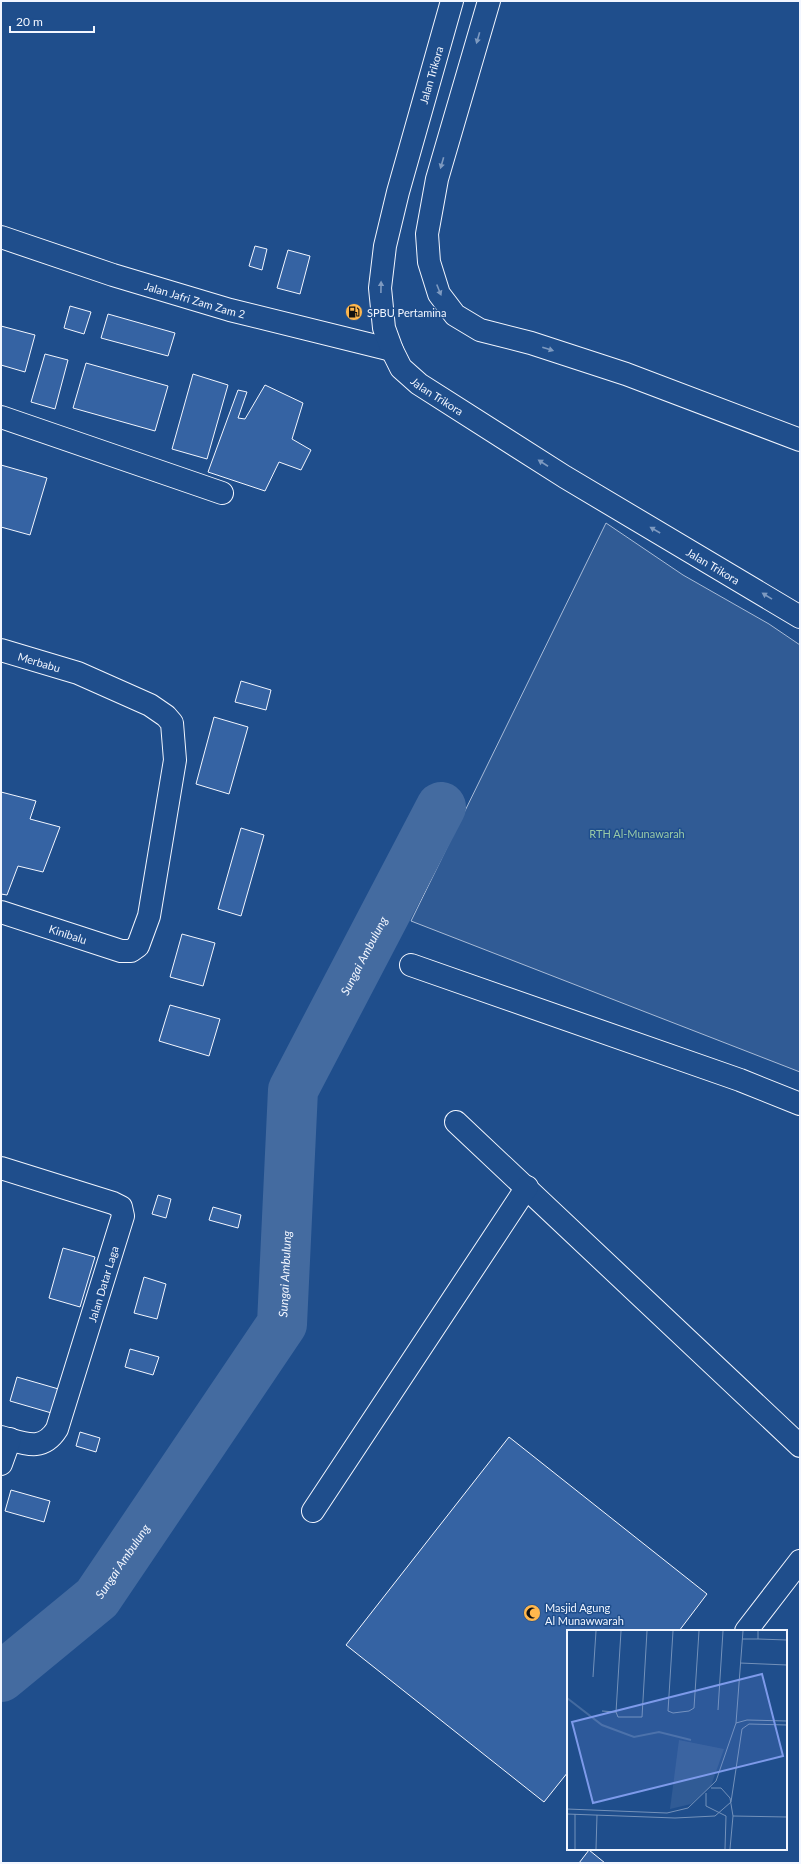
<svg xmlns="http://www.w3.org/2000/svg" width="801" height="1864" viewBox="0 0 801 1864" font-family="Lato,sans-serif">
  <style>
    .green { fill: #305b95; stroke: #a8bbd7 }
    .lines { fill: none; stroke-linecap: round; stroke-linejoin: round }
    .river { stroke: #446ba0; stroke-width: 50 }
    .building { fill: #3563a3; stroke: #f2f6ff }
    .minor-casing { stroke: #f2f6ff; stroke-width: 24 }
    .major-casing { stroke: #f2f6ff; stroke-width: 24 }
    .minor { stroke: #1f4e8c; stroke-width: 22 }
    .major { stroke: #1f4e8c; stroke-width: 22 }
    .oneway { fill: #7e9ac0 }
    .labels { text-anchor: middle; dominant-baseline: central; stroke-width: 3; stroke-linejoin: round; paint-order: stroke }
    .street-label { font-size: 11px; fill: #f2f6ff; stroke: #1f4e8c }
    .poi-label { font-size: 11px; fill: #f2f6ff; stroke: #1f4e8c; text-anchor: start }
    .park-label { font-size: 11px; fill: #97c8a6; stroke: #1f4e8c }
    .water-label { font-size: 12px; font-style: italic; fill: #f2f6ff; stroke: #1f4e8c }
    .inset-river { fill: none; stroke: #446ba0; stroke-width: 2 }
    .inset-road { fill: none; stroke: #7391ba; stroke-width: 1 }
    .view { fill: #7d9aea; fill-opacity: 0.15; stroke: #7d9aea; stroke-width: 2 }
    .inset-edge { fill: none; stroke: #f2f6ff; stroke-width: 2 }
  </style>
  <rect width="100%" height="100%" fill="#1f4e8c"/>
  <path class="green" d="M606 523 683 575 769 624 800 645V1072L411 921Z"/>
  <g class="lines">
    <path class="river" id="s1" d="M1 1677 97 1598 282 1324 293 1090 441 807"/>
  </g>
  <path class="building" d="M255 246 267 249 262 270 249 266Z
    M288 250 310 256 300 294 277 288Z
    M70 306 91 312 84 334 64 328Z
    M108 314 175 333 168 356 101 338Z
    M1 326 35 335 25 372 1 365Z
    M45 354 68 360 55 409 31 402Z
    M86 363 168 386 155 431 73 408Z
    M193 374 228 385 207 459 172 449Z
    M265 385 303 403 292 439 311 450 301 470 279 462 265 491 208 472 238 390 247 392 238 418 245 419Z
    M1 465 47 478 30 535 1 527Z
    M241 681 271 690 266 710 235 702Z
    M214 717 248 727 229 794 196 784Z
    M1 792 36 801 30 819 60 827 43 872 18 866 7 895 1 894Z
    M241 828 264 835 241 916 218 909Z
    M182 934 215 943 203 986 170 977Z
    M170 1005 220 1019 209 1056 159 1041Z
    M158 1195 171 1199 166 1218 152 1214Z
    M213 1207 241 1215 238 1228 209 1220Z
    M63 1248 95 1257 80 1307 49 1298Z
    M144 1277 166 1284 157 1319 134 1313Z
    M130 1349 159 1357 153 1375 125 1367Z
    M17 1377 62 1390 55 1414 10 1401Z
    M80 1432 100 1438 96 1452 76 1446Z
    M509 1437 707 1594 679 1631H568V1772L544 1802 346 1645Z
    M11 1490 50 1501 44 1522 5 1511Z
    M589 1850 605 1863H579Z"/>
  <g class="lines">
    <g class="minor-casing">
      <g id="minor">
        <path id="s2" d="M1 237 113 275 230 310 392 350"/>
        <path d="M1 417 222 493"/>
        <path id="s3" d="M1 650 78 673 150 705 166 716 172 723 175 760 149 916 138 946 131 951H121L1 912"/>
        <path d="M411 965 740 1080 800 1104"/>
        <path d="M456 1122 800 1446"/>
        <path d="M1 1168 113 1203 121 1207 123 1216 57 1429C42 1453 24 1443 1 1437"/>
        <path d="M1 1464 10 1439"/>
        <path d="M313 1511 527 1187"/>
        <path d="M746 1631 800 1561"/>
      </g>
    </g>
    <g class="major-casing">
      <g id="major">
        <path id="s4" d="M452 1 398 192 385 246 380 288 384 328 392 350 401 368 419 384 565 477 800 617"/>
        <path d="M489 1 437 179 427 234 429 262 439 294 455 315 480 330 531 343 626 374 800 440"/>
      </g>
    </g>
    <use href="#minor" class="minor"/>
    <use href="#major" class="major"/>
  </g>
  <defs><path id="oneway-solid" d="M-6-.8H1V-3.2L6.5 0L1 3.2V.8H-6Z"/></defs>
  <g class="oneway">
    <use href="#oneway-solid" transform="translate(478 38) rotate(106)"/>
    <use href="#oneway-solid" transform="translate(442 163) rotate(106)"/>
    <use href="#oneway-solid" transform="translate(381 287) rotate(-89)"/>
    <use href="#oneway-solid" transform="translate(439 290) rotate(68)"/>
    <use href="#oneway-solid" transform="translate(548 349) rotate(18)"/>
    <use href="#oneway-solid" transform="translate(543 463) rotate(-147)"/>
    <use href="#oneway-solid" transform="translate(655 530) rotate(-150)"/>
    <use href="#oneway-solid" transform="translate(767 596) rotate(-148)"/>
  </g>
  <defs>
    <g id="fuel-disc" transform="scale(0.9)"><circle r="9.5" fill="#ffb74d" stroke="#1f4e8c"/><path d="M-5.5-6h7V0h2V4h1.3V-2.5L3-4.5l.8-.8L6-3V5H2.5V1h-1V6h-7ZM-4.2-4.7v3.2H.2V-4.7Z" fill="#111"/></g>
    <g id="mosque-disc" transform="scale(0.9)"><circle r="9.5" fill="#ffb74d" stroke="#1f4e8c"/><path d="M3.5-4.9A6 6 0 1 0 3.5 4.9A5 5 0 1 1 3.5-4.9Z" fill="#111"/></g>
  </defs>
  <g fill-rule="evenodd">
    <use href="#fuel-disc" x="354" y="312"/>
    <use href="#mosque-disc" x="532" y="1613"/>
  </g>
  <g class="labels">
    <g class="street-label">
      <text transform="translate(431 75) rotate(-74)">Jalan Trikora</text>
      <text stroke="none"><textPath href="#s2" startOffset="204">Jalan Jafri Zam Zam 2</textPath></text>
      <text stroke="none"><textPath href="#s4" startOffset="426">Jalan Trikora</textPath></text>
      <text stroke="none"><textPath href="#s4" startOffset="750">Jalan Trikora</textPath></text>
      <text stroke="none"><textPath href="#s3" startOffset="40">Merbabu</textPath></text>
      <text transform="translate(68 934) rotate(18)">Kinibalu</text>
      <text transform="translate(103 1284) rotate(-73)">Jalan Datar Laga</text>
    </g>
    <g class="poi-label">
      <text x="367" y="312">SPBU Pertamina</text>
      <text x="545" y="1607">Masjid Agung<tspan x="545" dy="13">Al Munawwarah</tspan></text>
    </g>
    <g class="park-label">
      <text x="637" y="833">RTH Al-Munawarah</text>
    </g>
    <g class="water-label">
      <text stroke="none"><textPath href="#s1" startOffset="841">Sungai Ambulung</textPath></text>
      <text stroke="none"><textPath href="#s1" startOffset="505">Sungai Ambulung</textPath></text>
      <text stroke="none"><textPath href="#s1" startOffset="169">Sungai Ambulung</textPath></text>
    </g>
  </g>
  <g transform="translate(567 1630)">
    <rect width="220" height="220" fill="#1f4e8c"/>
    <path d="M112 110 157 119 144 156 124 174 103 179Z" fill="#305b95"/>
    <path class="inset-river" d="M0 68 35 95 67 107 92 102 124 110"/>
    <path class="inset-road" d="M106 1 101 81 106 83 122 81 127 78 132 1M191 1V9L220 10M175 9H191M173 33 220 35M26 47 29 1M151 80 156 1M35 81 49 82M49 82 51 87H75L80 1M49 82 54 1M169 93 176 1M144 158H154L163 168 166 186 163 219M139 163V176L159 186 158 219M0 179 100 183 121 178 149 151 169 93 180 90 220 91M0 184 108 188 148 186 164 172 175 99 182 94 220 95M166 186 220 187M8 219V184M29 219 30 185"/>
    <path class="view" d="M195 44 216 126 26 173 5 92Z"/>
    <rect width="220" height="220" class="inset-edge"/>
  </g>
  <rect width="801" height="1864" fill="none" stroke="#f2f6ff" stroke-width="4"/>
  <path d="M10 26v6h84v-6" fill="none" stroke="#f2f6ff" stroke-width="2"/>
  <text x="16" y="26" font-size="12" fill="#f2f6ff" stroke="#1f4e8c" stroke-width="3" paint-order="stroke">20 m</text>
</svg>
